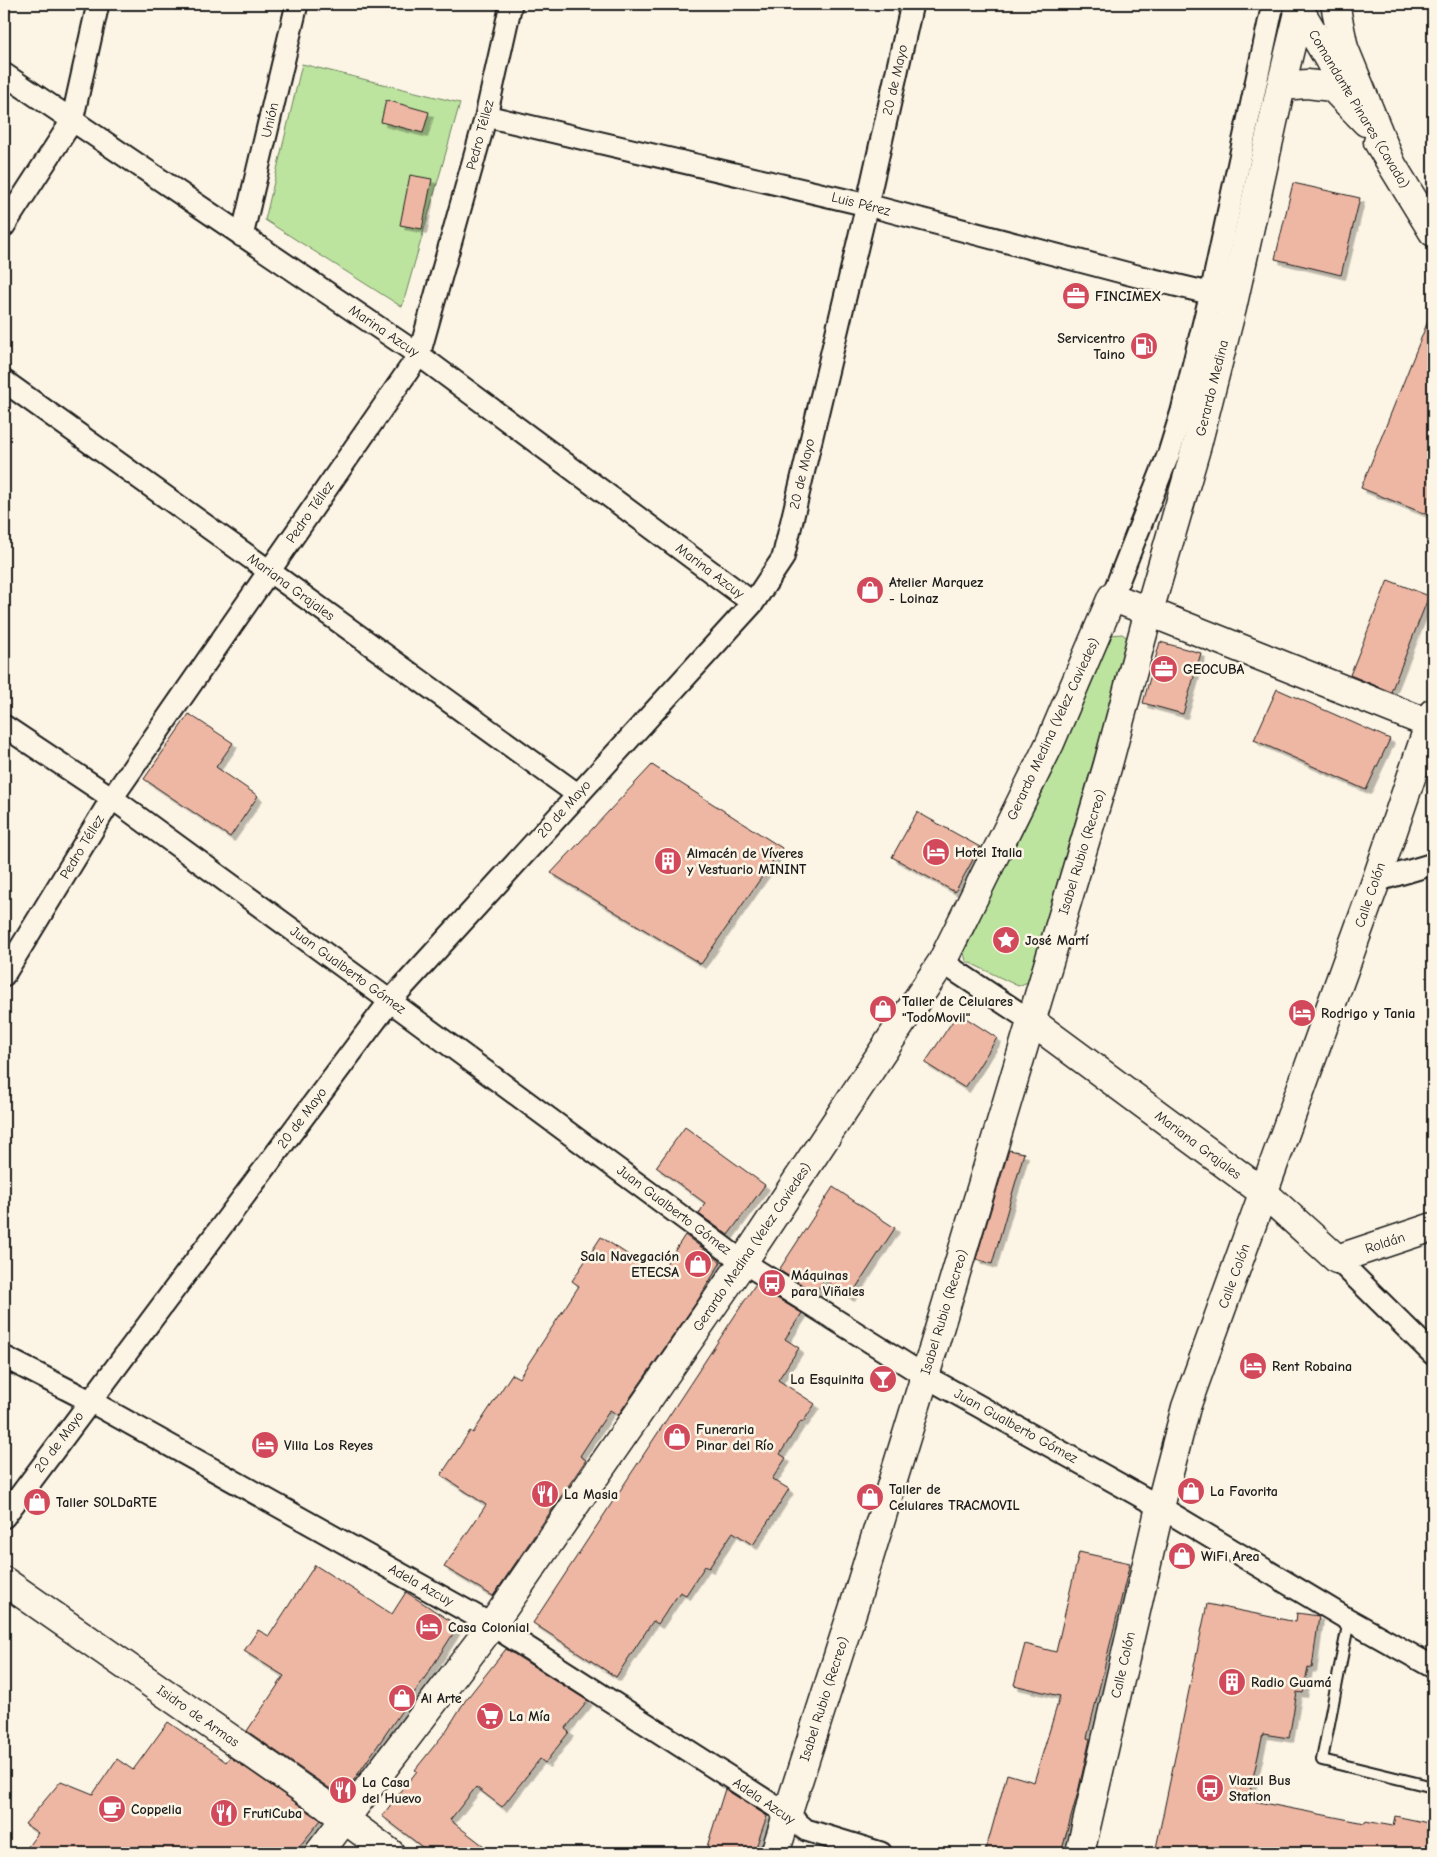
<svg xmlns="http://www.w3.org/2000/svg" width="1437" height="1857" viewBox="0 0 1437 1857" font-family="'Comic Neue',sans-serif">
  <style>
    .green { fill: #bde49f; stroke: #6c805e }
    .building { fill: #eeb7a3; stroke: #1c1c1c; filter: url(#shadow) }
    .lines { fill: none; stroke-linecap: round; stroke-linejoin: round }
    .lane-casing { stroke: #1c1c1c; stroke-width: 14 }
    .street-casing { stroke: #1c1c1c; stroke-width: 25 }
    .secondary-casing { stroke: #1c1c1c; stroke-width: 31 }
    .primary-casing { stroke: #1c1c1c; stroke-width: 31 }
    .lane { stroke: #fcf5e5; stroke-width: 10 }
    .street { stroke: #fcf5e5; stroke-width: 21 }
    .secondary { stroke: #fcf5e5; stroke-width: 28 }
    .primary { stroke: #fcf5e5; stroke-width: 28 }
    .labels { text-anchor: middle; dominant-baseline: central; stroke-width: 5; stroke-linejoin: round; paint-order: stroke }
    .street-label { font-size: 14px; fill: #1c1c1c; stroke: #fcf5e5 }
    .poi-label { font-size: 14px; font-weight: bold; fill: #1c1c1c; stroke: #fcf5e5; text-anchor: start }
  </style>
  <defs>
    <filter id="shadow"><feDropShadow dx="4.5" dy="4.5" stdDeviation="0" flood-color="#0004"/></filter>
  </defs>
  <rect width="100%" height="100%" fill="#fcf5e5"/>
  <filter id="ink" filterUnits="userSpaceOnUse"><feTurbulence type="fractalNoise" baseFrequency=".02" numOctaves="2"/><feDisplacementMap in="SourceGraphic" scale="10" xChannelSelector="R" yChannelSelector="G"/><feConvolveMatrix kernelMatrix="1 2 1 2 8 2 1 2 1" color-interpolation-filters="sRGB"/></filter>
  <g filter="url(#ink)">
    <path class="green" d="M302 64 460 103 402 307 265 220Z
      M1122 634 1129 639 1028 982 1018 986 966 961 964 953 1110 635Z"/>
    <path class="building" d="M386 100 429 112 423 133 381 122Z
      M410 175 432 179 422 229 400 225Z
      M1293 183 1360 198 1341 275 1275 259Z
      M1432 311H1433V517L1361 488Z
      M1388 580 1429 596 1391 692 1350 675Z
      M1160 642 1201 653 1183 714 1143 703Z
      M1277 689 1390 739 1366 790 1254 740Z
      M189 714 233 743 216 767 258 796 230 837 144 779Z
      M652 765 782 848 701 964 551 873Z
      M917 812 980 847 955 892 892 857Z
      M958 1013 997 1038 965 1088 925 1063Z
      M685 1127 765 1185 728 1235 699 1214 705 1203 656 1167Z
      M1009 1150 1024 1153 992 1264 976 1259Z
      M833 1187 895 1228 850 1297 824 1280 815 1293 779 1270Z
      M685 1235 721 1262 698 1300 618 1415 610 1410 580 1456 586 1460 493 1596 444 1567 486 1505 441 1475 470 1431 473 1433 512 1374 519 1378 579 1286 572 1281 601 1237 659 1275Z
      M755 1285 802 1313 785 1339 799 1348 778 1380 815 1404 803 1422 801 1421 780 1454 786 1458 772 1479 789 1489 753 1545 733 1532 709 1568 705 1566 686 1595 680 1592 658 1624 653 1621 616 1677 533 1623Z
      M1079 1552 1130 1563 1087 1738 1090 1739 1078 1792 1061 1853H985L1007 1774 1034 1782 1060 1696 1014 1685 1025 1644 1056 1652Z
      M315 1565 392 1614 406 1592 458 1626 430 1670 342 1797 247 1731 284 1676 244 1651 258 1630 269 1636Z
      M1207 1604 1296 1622 1297 1613 1319 1616 1312 1668 1308 1667 1303 1693 1297 1692 1289 1738 1263 1734 1248 1800 1365 1823V1821L1393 1826 1395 1816 1433 1824V1853H1155Z
      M506 1649 588 1701 565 1729 569 1732 545 1763 540 1759 502 1807 476 1787 450 1820 493 1853H430L382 1816 417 1771 415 1770 446 1731 465 1701Z
      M168 1722 226 1762 230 1757 321 1820 294 1853H23L38 1833 25 1824 61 1781 93 1794 117 1759 133 1770Z
      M725 1789 767 1816 754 1853H705Z"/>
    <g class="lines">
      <g class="lane-casing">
        <path id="lane" d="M1349 1620 1322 1760 1433 1787"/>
      </g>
      <g class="street-casing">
        <path id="street" d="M4 74 419 355 753 603
          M486 116 867 205 1137 276 1234 299
          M4 226 72 121 98 4
          M242 236 297 4
          M4 381 269 571 577 794
          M1112 597 1169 453 1182 411 1211 293 1273 4
          M4 726 112 798 390 1001 743 1262 925 1376 1160 1507 1349 1620 1433 1667
          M1376 881 1433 864
          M942 962 1031 1021
          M4 975 112 798 419 355 486 116 511 4
          M1337 1259 1433 1354
          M4 1357 90 1401 492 1625 787 1814 806 1830 881 1853
          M4 1517 390 1001 753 603 783 558 867 205 912 4"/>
      </g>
      <g class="secondary-casing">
        <path id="secondary" d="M1296 4 1357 107
          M1378 142 1433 232
          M1031 1021 1264 1193 1337 1259 1433 1227
          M4 1581 330 1808 390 1853
          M319 1853 492 1625 743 1262 942 962 1050 743 1112 597 1430 724"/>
      </g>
      <g class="primary-casing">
        <path id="primary" d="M1335 4 1344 48 1391 163
          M1281 86 1307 84 1332 87 1366 122
          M775 1853 857 1597 925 1376 1107 768 1149 611 1197 445 1232 308 1281 86 1301 4
          M1080 1853 1160 1507 1186 1407 1376 881 1433 713"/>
      </g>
      <use href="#lane" class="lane"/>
      <use href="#street" class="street"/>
      <use href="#secondary" class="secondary"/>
      <use href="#primary" class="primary"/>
    </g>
  </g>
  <defs>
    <g id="office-disc" transform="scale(1.4375)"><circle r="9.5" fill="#d1495b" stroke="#fcf5e5"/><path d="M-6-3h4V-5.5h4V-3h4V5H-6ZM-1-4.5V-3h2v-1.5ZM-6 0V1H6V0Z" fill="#fff"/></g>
    <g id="fuel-disc" transform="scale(1.4375)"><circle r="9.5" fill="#d1495b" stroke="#fcf5e5"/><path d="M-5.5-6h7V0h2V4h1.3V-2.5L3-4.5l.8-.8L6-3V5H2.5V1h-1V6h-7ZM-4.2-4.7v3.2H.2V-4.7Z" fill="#fff"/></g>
    <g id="shop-disc" transform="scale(1.4375)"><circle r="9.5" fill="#d1495b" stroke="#fcf5e5"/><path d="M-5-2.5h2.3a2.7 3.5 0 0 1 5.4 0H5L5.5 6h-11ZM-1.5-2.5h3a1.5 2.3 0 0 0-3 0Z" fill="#fff"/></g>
    <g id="hotel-disc" transform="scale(1.4375)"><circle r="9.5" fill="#d1495b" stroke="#fcf5e5"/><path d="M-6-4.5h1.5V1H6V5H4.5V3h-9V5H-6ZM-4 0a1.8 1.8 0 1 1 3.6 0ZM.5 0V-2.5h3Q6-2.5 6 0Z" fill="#fff"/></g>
    <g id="building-disc" transform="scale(1.4375)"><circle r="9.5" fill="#d1495b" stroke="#fcf5e5"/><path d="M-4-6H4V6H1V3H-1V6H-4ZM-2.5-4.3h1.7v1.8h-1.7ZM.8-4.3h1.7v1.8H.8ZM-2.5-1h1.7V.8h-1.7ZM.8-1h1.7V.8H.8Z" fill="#fff"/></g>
    <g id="sight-disc" transform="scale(1.4375)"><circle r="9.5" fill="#d1495b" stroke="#fcf5e5"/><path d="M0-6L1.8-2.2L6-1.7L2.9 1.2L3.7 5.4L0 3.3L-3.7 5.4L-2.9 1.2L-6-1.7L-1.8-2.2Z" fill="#fff"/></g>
    <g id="bus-disc" transform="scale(1.4375)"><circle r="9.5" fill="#d1495b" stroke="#fcf5e5"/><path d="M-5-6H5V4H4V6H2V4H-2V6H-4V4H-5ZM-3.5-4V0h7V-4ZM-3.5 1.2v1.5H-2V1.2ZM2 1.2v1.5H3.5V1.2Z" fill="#fff"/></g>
    <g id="bar-disc" transform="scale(1.4375)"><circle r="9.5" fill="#d1495b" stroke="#fcf5e5"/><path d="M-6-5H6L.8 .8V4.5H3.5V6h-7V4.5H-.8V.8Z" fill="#fff"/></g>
    <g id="restaurant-disc" transform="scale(1.4375)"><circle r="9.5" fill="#d1495b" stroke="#fcf5e5"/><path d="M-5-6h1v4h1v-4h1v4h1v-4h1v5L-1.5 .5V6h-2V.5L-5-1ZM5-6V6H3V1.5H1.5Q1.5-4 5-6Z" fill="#fff"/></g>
    <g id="supermarket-disc" transform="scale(1.4375)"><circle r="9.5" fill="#d1495b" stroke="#fcf5e5"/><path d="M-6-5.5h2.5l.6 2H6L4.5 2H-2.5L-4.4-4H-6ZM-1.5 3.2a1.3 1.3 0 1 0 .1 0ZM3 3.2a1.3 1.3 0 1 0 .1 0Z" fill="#fff"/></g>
    <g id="cafe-disc" transform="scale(1.4375)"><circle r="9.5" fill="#d1495b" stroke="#fcf5e5"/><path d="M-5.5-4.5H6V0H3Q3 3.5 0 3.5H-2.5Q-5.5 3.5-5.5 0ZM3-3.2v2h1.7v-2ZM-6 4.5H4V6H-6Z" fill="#fff"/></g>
  </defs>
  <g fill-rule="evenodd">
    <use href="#office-disc" x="1076" y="296"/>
    <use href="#fuel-disc" x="1144" y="346"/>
    <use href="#shop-disc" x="870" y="590"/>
    <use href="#office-disc" x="1164" y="669"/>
    <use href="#hotel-disc" x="936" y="852"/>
    <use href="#building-disc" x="668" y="861"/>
    <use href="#sight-disc" x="1006" y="940"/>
    <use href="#shop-disc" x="883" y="1009"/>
    <use href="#hotel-disc" x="1302" y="1013"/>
    <use href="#shop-disc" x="698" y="1264"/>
    <use href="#bus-disc" x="772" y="1283"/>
    <use href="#hotel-disc" x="1253" y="1366"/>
    <use href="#bar-disc" x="883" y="1379"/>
    <use href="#shop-disc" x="677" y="1437"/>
    <use href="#hotel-disc" x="265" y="1445"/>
    <use href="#shop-disc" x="1191" y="1491"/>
    <use href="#restaurant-disc" x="545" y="1494"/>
    <use href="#shop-disc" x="870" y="1497"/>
    <use href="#shop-disc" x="37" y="1502"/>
    <use href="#shop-disc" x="1182" y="1556"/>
    <use href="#hotel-disc" x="429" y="1627"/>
    <use href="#building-disc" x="1232" y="1682"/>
    <use href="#shop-disc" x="402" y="1698"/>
    <use href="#supermarket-disc" x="490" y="1716"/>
    <use href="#bus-disc" x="1210" y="1788"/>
    <use href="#restaurant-disc" x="343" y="1790"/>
    <use href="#cafe-disc" x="112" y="1809"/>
    <use href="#restaurant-disc" x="224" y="1813"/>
  </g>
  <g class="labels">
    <g class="street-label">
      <text transform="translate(895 80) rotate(-77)">20 de Mayo</text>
      <text transform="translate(1359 109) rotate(59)">Comandante Pinares (Cavada)</text>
      <text transform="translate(270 120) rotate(-77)">Unión</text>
      <text transform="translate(480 135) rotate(-75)">Pedro Téllez</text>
      <text transform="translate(861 204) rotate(14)">Luis Pérez</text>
      <text transform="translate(384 331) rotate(34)">Marina Azcuy</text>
      <text transform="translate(1212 388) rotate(-76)">Gerardo Medina</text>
      <text transform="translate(802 474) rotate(-77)">20 de Mayo</text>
      <text transform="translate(310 512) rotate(-55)">Pedro Téllez</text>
      <text transform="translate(710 571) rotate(37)">Marina Azcuy</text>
      <text transform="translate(291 587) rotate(36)">Mariana Grajales</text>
      <text transform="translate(1053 729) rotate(-65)">Gerardo Medina (Velez Caviedes)</text>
      <text transform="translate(564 809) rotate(-48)">20 de Mayo</text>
      <text transform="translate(82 847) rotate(-59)">Pedro Téllez</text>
      <text transform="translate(1082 852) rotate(-73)">Isabel Rubio (Recreo)</text>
      <text transform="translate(1370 895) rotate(-71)">Calle Colón</text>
      <text transform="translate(348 970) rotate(36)">Juan Gualberto Gómez</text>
      <text transform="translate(302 1118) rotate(-53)">20 de Mayo</text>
      <text transform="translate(1198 1145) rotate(37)">Mariana Grajales</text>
      <text transform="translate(674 1210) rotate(37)">Juan Gualberto Gómez</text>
      <text transform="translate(1385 1243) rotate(-18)">Roldán</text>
      <text transform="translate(752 1247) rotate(-56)">Gerardo Medina (Velez Caviedes)</text>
      <text transform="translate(1234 1276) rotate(-70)">Calle Colón</text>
      <text transform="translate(944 1312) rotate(-73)">Isabel Rubio (Recreo)</text>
      <text transform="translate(1016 1426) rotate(29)">Juan Gualberto Gómez</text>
      <text transform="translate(59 1442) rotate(-53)">20 de Mayo</text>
      <text transform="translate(421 1585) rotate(29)">Adela Azcuy</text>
      <text transform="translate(1123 1665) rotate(-77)">Calle Colón</text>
      <text transform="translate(824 1699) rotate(-72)">Isabel Rubio (Recreo)</text>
      <text transform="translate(198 1716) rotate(35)">Isidro de Armas</text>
      <text transform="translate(764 1801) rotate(34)">Adela Azcuy</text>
    </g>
    <g class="poi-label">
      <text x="1095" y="296">FINCIMEX</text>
      <text x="1125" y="338" text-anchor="end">Servicentro<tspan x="1125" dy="16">Taino</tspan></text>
      <text x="889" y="582">Atelier Marquez<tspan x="889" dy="16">- Loinaz</tspan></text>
      <text x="1183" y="669">GEOCUBA</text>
      <text x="955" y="852">Hotel Italia</text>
      <text x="687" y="853">Almacén de Víveres<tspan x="687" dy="16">y Vestuario MININT</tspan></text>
      <text x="1025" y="940">José Martí</text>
      <text x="902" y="1001">Taller de Celulares<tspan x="902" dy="16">"TodoMovil"</tspan></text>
      <text x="1321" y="1013">Rodrigo y Tania</text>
      <text x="679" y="1256" text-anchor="end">Sala Navegación<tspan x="679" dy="16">ETECSA</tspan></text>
      <text x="791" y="1275">Máquinas<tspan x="791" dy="16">para Viñales</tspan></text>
      <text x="1272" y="1366">Rent Robaina</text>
      <text x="864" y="1379" text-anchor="end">La Esquinita</text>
      <text x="696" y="1429">Funeraria<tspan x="696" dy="16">Pinar del Río</tspan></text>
      <text x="284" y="1445">Villa Los Reyes</text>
      <text x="889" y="1489">Taller de<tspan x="889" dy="16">Celulares TRACMOVIL</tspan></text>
      <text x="1210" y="1491">La Favorita</text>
      <text x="564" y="1494">La Masia</text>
      <text x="56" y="1502">Taller SOLDaRTE</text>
      <text x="1201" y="1556">WiFi Area</text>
      <text x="448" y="1627">Casa Colonial</text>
      <text x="1251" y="1682">Radio Guamá</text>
      <text x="421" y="1698">Al Arte</text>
      <text x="509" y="1716">La Mía</text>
      <text x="1229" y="1780">Viazul Bus<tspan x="1229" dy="16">Station</tspan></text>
      <text x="362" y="1782">La Casa<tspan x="362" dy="16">del Huevo</tspan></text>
      <text x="131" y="1809">Coppelia</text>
      <text x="243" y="1813">FrutiCuba</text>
    </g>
  </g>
  <rect width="1437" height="1857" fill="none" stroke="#fcf5e5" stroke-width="20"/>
  <rect x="10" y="10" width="1417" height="1837" fill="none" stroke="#1c1c1c" stroke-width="2" filter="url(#ink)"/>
</svg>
